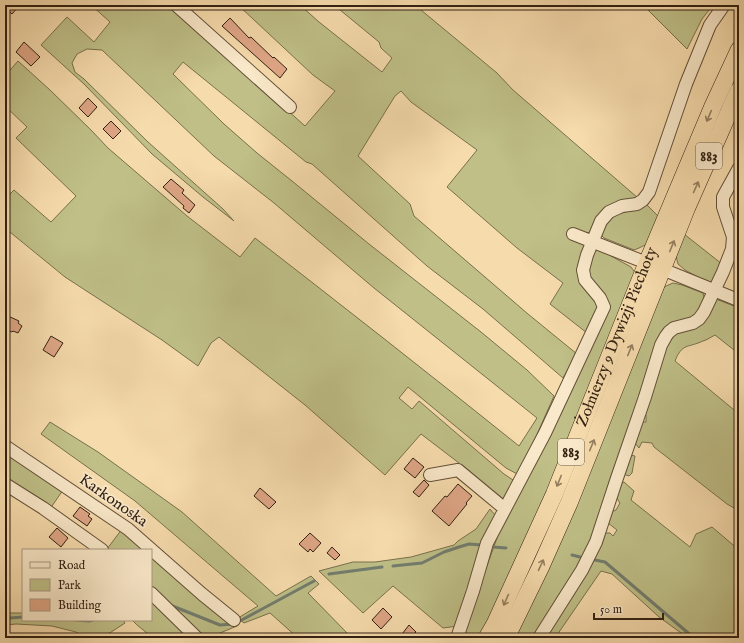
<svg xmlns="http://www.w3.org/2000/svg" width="744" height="643" viewBox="0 0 744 643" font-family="'IM FELL English',serif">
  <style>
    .green { fill: #bfbf87; stroke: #78704c }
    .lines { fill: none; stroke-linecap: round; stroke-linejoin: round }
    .stream { stroke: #727d6f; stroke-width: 3 }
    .building { fill: #dfa686; stroke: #322012 }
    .minor-casing { stroke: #634f38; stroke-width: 14 }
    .highway-casing { stroke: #322012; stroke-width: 18 }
    .minor { stroke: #f9e8c9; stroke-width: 12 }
    .highway { stroke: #f6dbac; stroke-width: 17 }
    .oneway { stroke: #947e5f }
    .labels { text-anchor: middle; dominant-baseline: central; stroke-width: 3.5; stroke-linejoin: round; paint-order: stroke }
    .shield { fill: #f9e8c9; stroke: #6e5c49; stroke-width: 1 }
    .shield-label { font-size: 15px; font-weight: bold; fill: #322012 }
    .street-label { font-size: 16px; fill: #322012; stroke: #f9e8c9 }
  </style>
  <rect width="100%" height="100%" fill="#f6dbac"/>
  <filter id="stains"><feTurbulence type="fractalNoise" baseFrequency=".005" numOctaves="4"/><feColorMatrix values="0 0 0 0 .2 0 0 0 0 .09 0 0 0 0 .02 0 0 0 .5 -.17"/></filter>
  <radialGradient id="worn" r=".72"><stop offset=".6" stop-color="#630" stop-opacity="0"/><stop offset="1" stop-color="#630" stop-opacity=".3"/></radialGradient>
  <path class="green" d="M91 5H170L305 126 335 91 313 75 238 5H300L319 22 382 72 392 58 381 48 379 42 334 5H415L497 73 513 90 638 198 592 232 586 233 585 244 582 255 598 309 587 333 550 304 563 283 517 248 447 187 477 150 411 102 401 91 395 96 358 156 410 204 414 216 528 314 577 354 563 378 483 309 427 266 312 164 306 162 183 62 173 74 224 124 257 153 292 181 369 244 481 332 527 370 554 396 519 475 506 468 408 387 399 398 412 409 419 401 504 474 513 480 514 486 504 502 457 467 459 463 421 434 385 475 305 405 219 337 211 343 198 366 162 340 65 277 5 228V192L8 196 14 190 51 222 76 196 16 138 27 127 5 106V76L18 61 50 90 91 130 108 148 187 216 240 257 255 238C344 307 432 376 519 446L537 418 458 355 374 288 274 203 214 156 139 85 102 50 87 49 77 54 72 63 75 72 84 79 148 142 223 209 234 221 203 197 152 154 84 84 41 45 67 17 94 42 110 22Z
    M643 5H713L702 19 687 49Z
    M646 204 659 217 649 243 639 248 634 250 604 238 601 235 608 219 618 214 637 209Z
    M684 234 722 264 715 279 711 282 705 281 685 270 678 264 676 256Z
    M597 249 602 251 631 267 634 271 636 277 557 470 482 638H461L502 524 607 310 590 277C588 266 590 257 597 249Z
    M673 283 682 285 703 293 705 301 700 311 690 318 672 323 589 551 535 638H514L661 290 666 286Z
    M716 299 739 308V354L715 335C711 337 707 340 703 341 688 348 682 343 675 361L739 414V511L727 504 654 447 652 443 642 442 639 448 635 443 641 422H646V415L643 412 668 340Z
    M50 422 98 452 182 512 276 596 311 576 319 584 308 593 352 638H298L270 613 244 623 238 618 258 606 135 501 41 434Z
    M5 449 63 490 50 509 5 480Z
    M630 455 635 456 632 473 629 476 623 474Z
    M624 482 634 491 631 500 690 547 696 534 712 527 739 550V638H688L659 617 612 574 601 571 555 638H544L604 533H610L613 536 617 530 608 523 611 512 616 510 620 503 616 497 620 484Z
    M490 509 495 515 458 626 443 628 393 586 363 613 319 571 353 562H375L411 557 454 545 458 541 476 529Z
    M122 529 148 550H109L107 549Z
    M151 553 207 602 237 626 220 633 215 638H202L151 590Z
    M151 597 193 638H152C146 631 138 627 132 620H151Z
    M5 612 7 613H23V620H123L125 623 102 638H85L76 632 52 626 16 624 6 625Z"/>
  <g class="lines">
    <path class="stream" d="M493 547 506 548
      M572 555 580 557
      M595 560 605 562 694 638
      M393 566 422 563 444 552 459 547 469 544 481 545
      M329 574 382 567
      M170 605 220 625 233 624
      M5 617 10 618 23 617
      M75 620 89 621 93 620
      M238 622 314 581"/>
  </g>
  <path class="building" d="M5 5H20L12 14 5 8Z
    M230 18 249 38 251 37 273 58 274 57 287 69 280 78 222 26Z
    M24 42 40 57 31 66 16 52Z
    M88 98 97 107 88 117 79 108Z
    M111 121 121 131 113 139 103 129Z
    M171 179 184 190 182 193 195 205 189 213 183 208 184 206 163 187Z
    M8 316 19 321 18 323 22 326 18 333 13 331 12 332 5 329V322Z
    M51 336 63 343 54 357 43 350Z
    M413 458 424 467 415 478 404 469Z
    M424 480 429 485 419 497 413 492Z
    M458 484 472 496 466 503 467 504 449 526 432 511 445 496 447 497Z
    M260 488 276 502 269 509 254 496Z
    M80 507 90 514 88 516 92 519 87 526 73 516Z
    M57 528 68 538 61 547 49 537Z
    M310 533 321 543 313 552 310 549 308 552 299 544Z
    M332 547 340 555 335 560 327 553Z
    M383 608 392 617 381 629 372 620Z
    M409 625 416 632 410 638H399Z"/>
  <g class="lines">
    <g class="minor-casing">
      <path id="minor" d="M176 5 290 107
        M573 234 662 269 738 300
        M5 446 128 529 202 594 234 620
        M430 475 458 470 505 509
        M5 484 43 508 102 550
        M151 593 197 638
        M457 638 473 591 487 543 545 433 604 307 600 298 585 280 583 270 587 255 601 221 609 212 622 206 637 204 643 200 649 192 686 84 710 25 724 5
        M539 638 582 570 596 542 617 478 645 397 661 345 666 336 669 332 674 328 693 323 699 319 704 312 723 272 732 249 733 237 723 207V197L739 168"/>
    </g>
    <g class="highway-casing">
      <g id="highway">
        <path id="s1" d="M487 638 495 624 554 495 647 263 713 106 739 50"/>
        <path d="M506 638 541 566 569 503 687 207 732 105 739 90"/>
      </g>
    </g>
    <use href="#minor" class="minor"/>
    <use href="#highway" class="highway"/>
  </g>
  <defs><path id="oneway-shaft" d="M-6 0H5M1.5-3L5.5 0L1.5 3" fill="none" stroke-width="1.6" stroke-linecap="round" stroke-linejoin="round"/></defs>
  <g class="oneway">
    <use href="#oneway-shaft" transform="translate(709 116) rotate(113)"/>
    <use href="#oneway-shaft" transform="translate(696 187) rotate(-66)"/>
    <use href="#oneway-shaft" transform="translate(672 246) rotate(-68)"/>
    <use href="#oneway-shaft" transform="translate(630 350) rotate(-68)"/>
    <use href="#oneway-shaft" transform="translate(592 445) rotate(-68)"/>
    <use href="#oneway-shaft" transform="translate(559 481) rotate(112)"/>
    <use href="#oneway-shaft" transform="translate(541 565) rotate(-65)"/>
    <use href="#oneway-shaft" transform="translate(506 600) rotate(114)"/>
  </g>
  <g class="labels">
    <g class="shield">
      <rect x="696" y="143" width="26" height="26" rx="3"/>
      <rect x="558" y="439" width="26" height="26" rx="3"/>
    </g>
    <g class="shield-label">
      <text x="709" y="156">883</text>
      <text x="571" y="452">883</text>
    </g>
    <g class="street-label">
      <text stroke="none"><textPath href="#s1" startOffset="328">Żołnierzy 9 Dywizji Piechoty</textPath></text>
      <text transform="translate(113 501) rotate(35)">Karkonoska</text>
    </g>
  </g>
  <rect width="744" height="643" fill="none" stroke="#f6dbac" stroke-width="20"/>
  <rect x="6" y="6" width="732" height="631" fill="none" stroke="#322012" stroke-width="2"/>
  <rect x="10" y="10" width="724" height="623" fill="none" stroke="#322012"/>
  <rect x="22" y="549" width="130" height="72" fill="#f9e8c9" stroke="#a99880"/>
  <rect x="30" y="562" width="20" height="6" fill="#f9e8c9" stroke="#a99880"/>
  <text x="58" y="569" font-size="12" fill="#322012">Road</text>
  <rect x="30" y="579" width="20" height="12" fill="#bfbf87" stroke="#a99880"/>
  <text x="58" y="589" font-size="12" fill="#322012">Park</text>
  <rect x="30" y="599" width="20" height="12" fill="#dfa686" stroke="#a99880"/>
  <text x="58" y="609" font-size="12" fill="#322012">Building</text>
  <path d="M594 613v6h69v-6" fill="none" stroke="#322012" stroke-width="2"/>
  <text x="600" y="613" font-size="12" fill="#322012" stroke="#f9e8c9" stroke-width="3" paint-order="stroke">50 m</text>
  <rect width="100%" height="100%" filter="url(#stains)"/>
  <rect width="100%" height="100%" fill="url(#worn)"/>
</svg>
